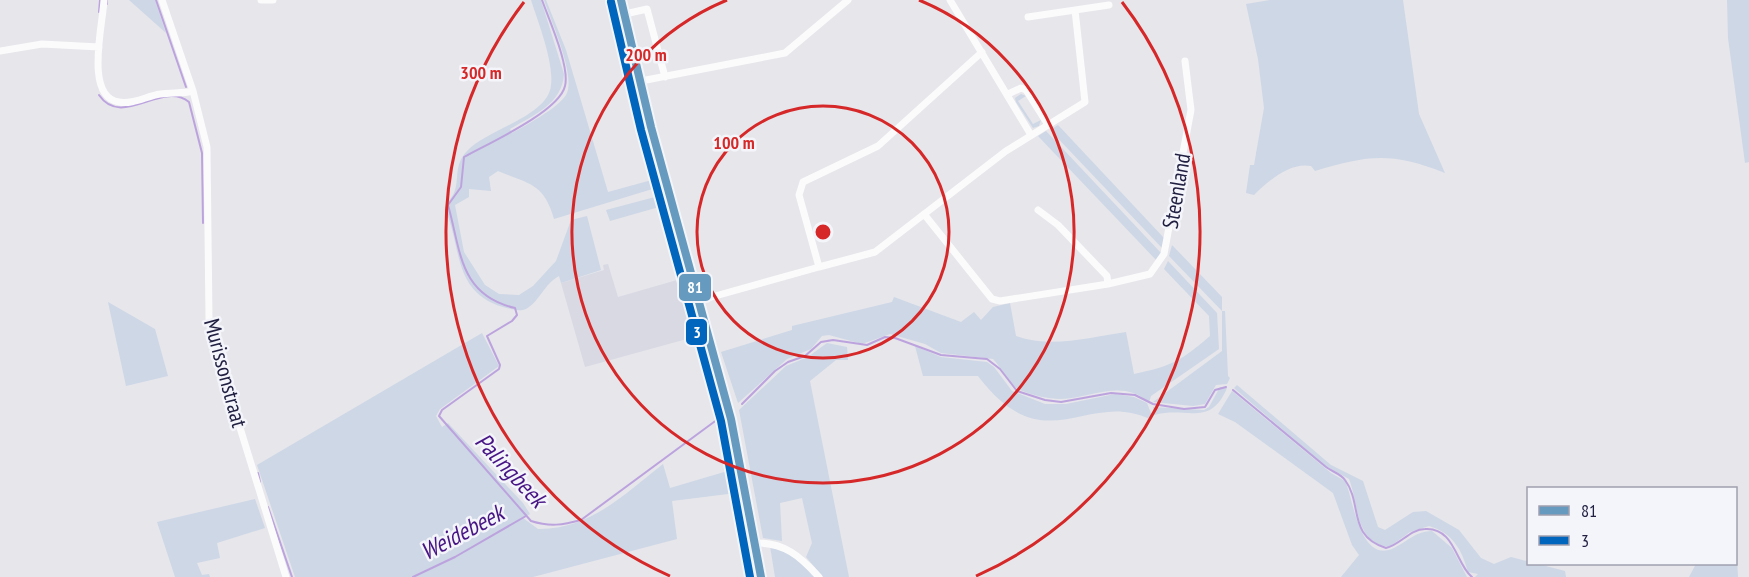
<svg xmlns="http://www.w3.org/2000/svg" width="1749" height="577" viewBox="0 0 1749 577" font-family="'PT Sans Narrow',sans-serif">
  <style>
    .built { fill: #d8d9e3 }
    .green { fill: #ced7e6 }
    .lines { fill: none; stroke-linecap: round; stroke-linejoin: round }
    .stream { stroke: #bca3de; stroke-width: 2 }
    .street { stroke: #fbfbfc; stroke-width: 7 }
    .secondary { stroke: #fbfbfc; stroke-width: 9 }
    .bus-1-casing { stroke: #f4f5fa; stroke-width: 12 }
    .bus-2-casing { stroke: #f4f5fa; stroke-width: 12 }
    .bus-1 { stroke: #669bbf; stroke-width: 8 }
    .bus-2 { stroke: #0065bd; stroke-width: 8 }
    .ring { fill: none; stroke: #d62828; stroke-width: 3 }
    .labels { text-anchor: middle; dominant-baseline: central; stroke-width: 5; stroke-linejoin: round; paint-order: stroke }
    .street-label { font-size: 22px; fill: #212042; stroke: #f4f5fa }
    .water-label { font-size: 24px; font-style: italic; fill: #471485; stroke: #f4f5fa }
    .centre { fill: #d62828; stroke: #f4f5fa; stroke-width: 3 }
    .ring-label { font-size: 18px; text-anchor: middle; font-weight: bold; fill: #d62828; stroke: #f4f5fa; stroke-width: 5; stroke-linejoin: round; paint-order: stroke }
    .line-badge { stroke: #f4f5fa; stroke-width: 2 }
    .badge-label { font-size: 16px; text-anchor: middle; font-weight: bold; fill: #fff }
  </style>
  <rect width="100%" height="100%" fill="#e6e6eb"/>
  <path class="built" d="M608 264 618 297 677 280 694 337 585 367 561 283 604 270 603 265Z"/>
  <path class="green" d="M129 0H155L166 33Z
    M531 0H541L564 74C562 104 534 115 510 129L512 133C525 126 558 108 566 95 577 77 550 19 544 0H546L566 50 608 192 659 178V187L554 219C544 183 529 184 498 171L489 177 491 191 469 189V197L455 205 464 252 485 285 499 294 519 295 533 286 556 261 571 220 587 216 601 270 561 283 559 276C545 283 539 302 526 309 519 312 511 309 503 307 452 292 462 246 445 209 446 201 451 200 454 193 460 179 453 166 467 151 486 130 549 116 551 85 554 62 538 22 531 0Z
    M1270 0H1403L1419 114 1445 173C1391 152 1369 155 1315 171L1311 166C1290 162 1268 181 1254 195L1246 193 1250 165H1254L1264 108 1258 59 1246 4Z
    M1727 0H1749V162L1745 163 1728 38Z
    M1021 94 1026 96 1018 101 1033 124 1041 120 1039 126 1033 128 1016 102 1015 98Z
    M1058 125 1164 238 1162 248 1050 130Z
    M1046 131 1161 253 1157 261 1038 136Z
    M655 197 659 207 610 221 606 210Z
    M1172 245 1222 297V311H1225L1228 376 1230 378 1227 384 1216 385 1205 404 1193 406 1153 402 1222 351V311L1169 256Z
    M1168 261 1217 313 1219 349 1151 396 1149 403C1124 378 1091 398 1061 399 1049 399 1031 395 1020 390 1010 386 1002 368 993 359L941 353 925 344 890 334 862 344 829 335 822 336 811 349 787 359 738 403 721 352 792 330V326L892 302 894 297 961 322 974 312 981 320 993 307 1010 303 1016 336C1052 349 1090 337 1126 332L1134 374C1172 366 1181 361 1210 336L1209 316 1164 269Z
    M108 302 155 329 168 376 126 386Z
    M482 333 499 366 440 409 436 416 442 427 448 423 523 503 530 514 523 518 538 529C589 530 625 494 663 464L670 488 731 470 736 493 672 501 677 539 533 577H295L257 465Z
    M827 343 847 347 848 360H836L810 381 849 577H823L806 557 812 543 802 498 780 503 782 541 763 538 739 410 786 366 808 357Z
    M915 346 941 357 987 362 994 367 1012 391 1045 404H1066L1115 394 1134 397 1147 403 1152 416 1150 419C1086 389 1045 464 978 376H923Z
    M1237 385 1331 465 1363 481 1378 527 1385 530 1413 512 1426 511 1459 530 1481 558 1494 564 1511 557 1565 571 1566 577H1475L1478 574 1468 572C1462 550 1453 533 1429 526L1410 532 1389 547C1354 543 1359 503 1349 479L1324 465 1234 388Z
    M1220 387 1227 388C1210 428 1187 406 1154 415L1153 407 1204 410 1209 407Z
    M1232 391 1331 473 1345 481C1353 496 1359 565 1394 548 1408 541 1416 531 1432 531L1452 548 1467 577H1341L1359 555 1352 545 1333 493 1235 422 1218 414Z
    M255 499 265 528 217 543 220 558 197 563 202 575 209 574 210 577H175L157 522Z
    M1736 541 1738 577H1689L1696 564H1736Z
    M770 546C789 549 802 564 814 577H775Z"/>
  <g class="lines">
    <path class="stream" d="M156 0 186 87
      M542 0C549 20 570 66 565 86 559 112 487 144 464 157L461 187 448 205C461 251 459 295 515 308L517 315 512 321 487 336 500 365 499 369 442 410 439 416 531 521C550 527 563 525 581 520L718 419
      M107 4V0
      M99 12 100 0
      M99 95C122 129 162 80 189 102L202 153 203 223
      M1233 390 1326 467C1331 471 1341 474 1345 480 1363 504 1347 536 1386 548 1400 545 1410 529 1425 529 1455 527 1456 565 1472 577
      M742 404 775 371 788 362 805 356 821 342 833 340 867 345 885 337 895 338 941 355 987 359 1000 369 1017 391 1045 400 1061 402 1111 393 1135 395 1153 404 1184 409 1205 407 1215 390 1226 387
      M258 473 260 482
      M268 507 292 577
      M413 577 455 557 526 516"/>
    <path class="street" d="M104 0C103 24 84 97 119 102 132 105 147 96 160 94 171 92 182 94 193 91
      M162 0 193 91 207 147 209 318 213 340 286 577
      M261 0H273
      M950 0 1031 135
      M625 14 647 9 665 77
      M1028 17 1109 5
      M0 51 42 44 99 47
      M641 81 785 53 848 0
      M1008 94 1021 88 1026 90 1048 125
      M1038 210 1058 225 1107 276 1108 284
      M924 214 992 299 1000 301 1108 284 1150 274 1164 254 1191 110 1185 61
      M819 267 875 252 1006 151 1085 102 1075 10
      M701 300 819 267 799 195 803 182 878 146 982 52
      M754 543C784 542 800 556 819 577"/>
    <path class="secondary" d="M621 0 651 127 731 419 761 577"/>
    <g class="bus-1-casing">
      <path id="bus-1" d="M621 0 651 127 731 419 761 577"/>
    </g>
    <g class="bus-2-casing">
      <path id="bus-2" d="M611 2 641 130 721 421 750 577"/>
    </g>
    <use href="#bus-1" class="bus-1"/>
    <use href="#bus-2" class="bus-2"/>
  </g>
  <g class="ring">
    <circle cx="823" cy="232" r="126"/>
    <path d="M919 0A251 251 0 1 1 727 0"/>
    <path d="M670 576A377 377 0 0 1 524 2M1122 2A377 377 0 0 1 976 576"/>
  </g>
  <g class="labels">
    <g class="street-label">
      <text transform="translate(1176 191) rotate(-80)">Steenland</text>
      <text transform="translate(226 373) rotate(75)">Murissonstraat</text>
    </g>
    <g class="water-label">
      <text transform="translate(511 470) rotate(47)">Palingbeek</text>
      <text transform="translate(462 532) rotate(-28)">Weidebeek</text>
    </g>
  </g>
  <circle cx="823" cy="232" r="9" class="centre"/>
  <g class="ring-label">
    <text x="646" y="61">200 m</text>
    <text x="481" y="79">300 m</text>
    <text x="734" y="149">100 m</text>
  </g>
  <g class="line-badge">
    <rect x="678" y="273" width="34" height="29" rx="6" fill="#669bbf"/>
    <rect x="685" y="318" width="23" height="28" rx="6" fill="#0065bd"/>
  </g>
  <g class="badge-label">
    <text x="695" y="293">81</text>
    <text x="697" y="338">3</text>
  </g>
  <rect x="1527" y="487" width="210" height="78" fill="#f4f5fa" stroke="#a0a0b0" stroke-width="1.5"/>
  <rect x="1539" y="506" width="30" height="9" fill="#669bbf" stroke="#a0a0b0" stroke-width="1.5"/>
  <text x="1581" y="517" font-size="18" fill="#212042">81</text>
  <rect x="1539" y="536" width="30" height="9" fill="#0065bd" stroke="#a0a0b0" stroke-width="1.5"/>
  <text x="1581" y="547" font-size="18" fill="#212042">3</text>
</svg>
